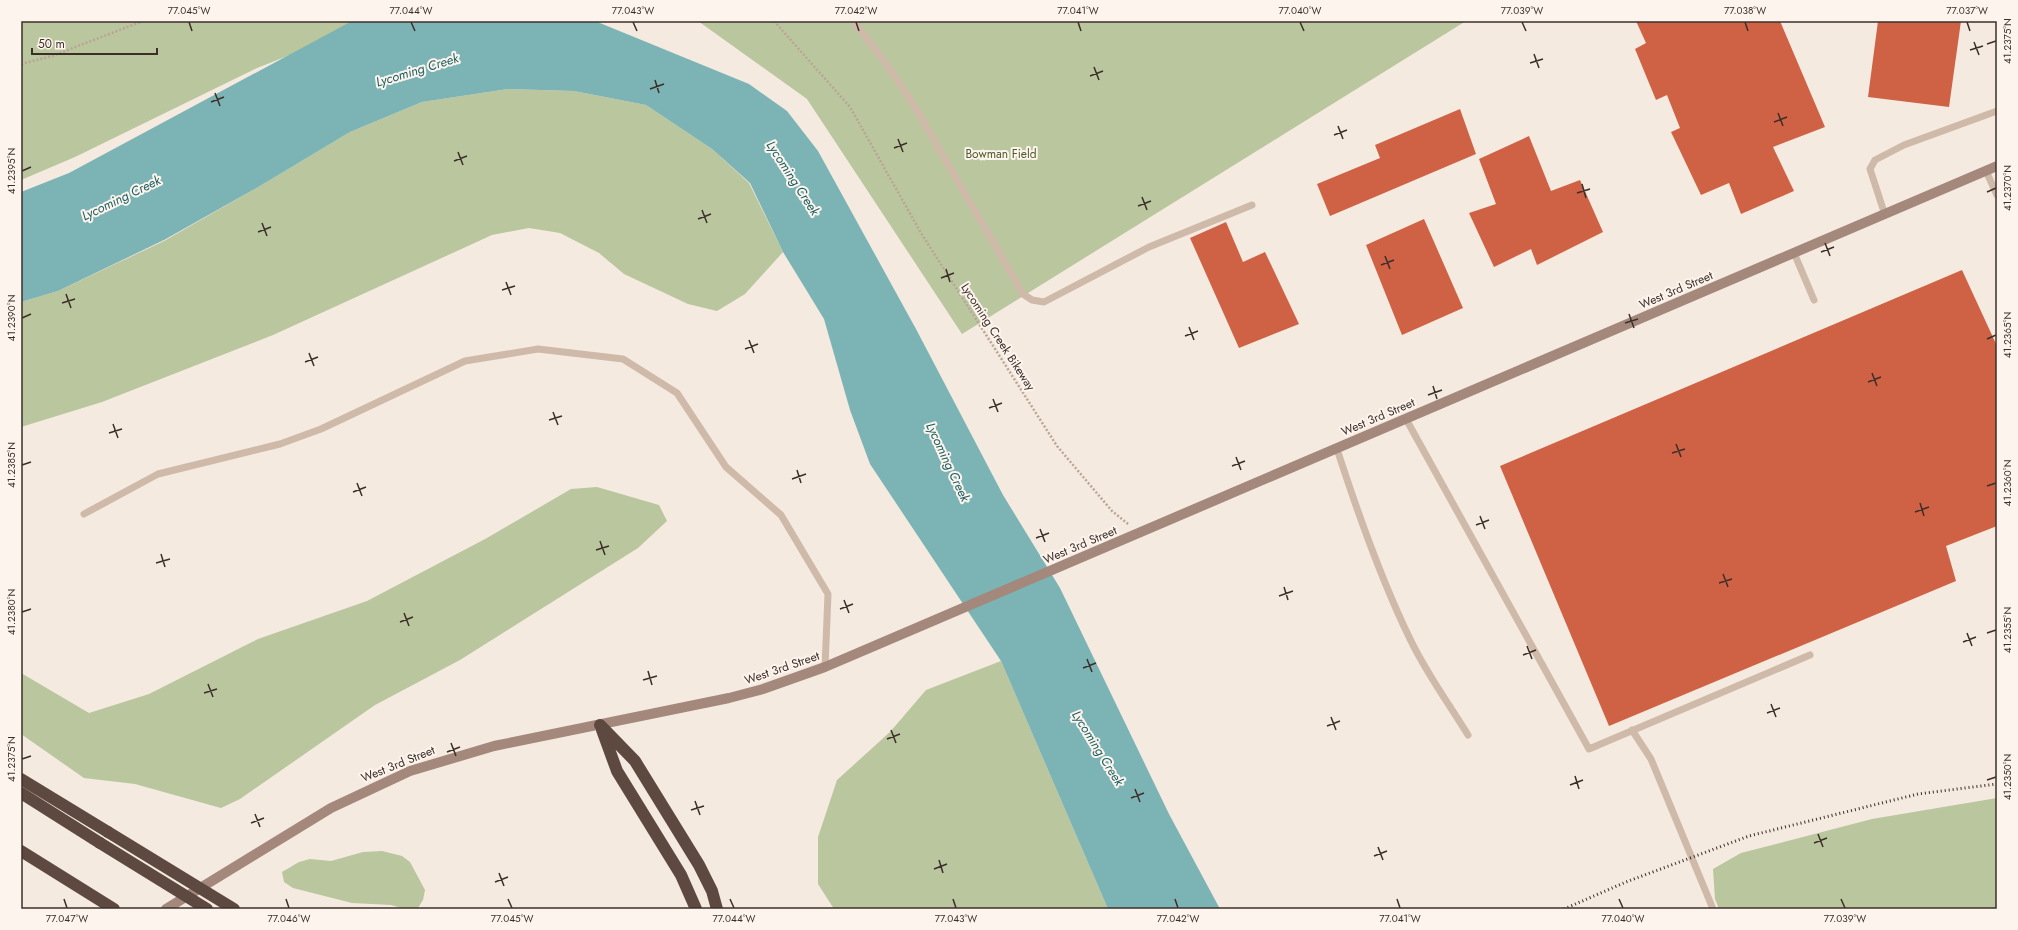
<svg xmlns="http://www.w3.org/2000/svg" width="2018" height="930" viewBox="0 0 2018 930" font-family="Jost,sans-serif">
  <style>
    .green { fill: #b9c69e }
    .water { fill: #7cb4b5 }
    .building { fill: #cf6244 }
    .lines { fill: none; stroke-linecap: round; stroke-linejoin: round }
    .path { stroke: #bba494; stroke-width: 2.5; stroke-dasharray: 2 2; stroke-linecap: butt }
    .lane { stroke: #cfbaaa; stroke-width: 7 }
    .secondary { stroke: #a3887b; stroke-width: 10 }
    .highway { stroke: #5d4940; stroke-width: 12 }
    .rail { stroke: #3c2f2a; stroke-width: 3; stroke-dasharray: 1 3; stroke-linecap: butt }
    .highway-bridge { stroke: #5d4940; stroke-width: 12 }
    .ticks { fill: none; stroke: #3c2f2a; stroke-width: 1.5 }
    .labels { text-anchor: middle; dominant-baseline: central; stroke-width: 4; stroke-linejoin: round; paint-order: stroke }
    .park-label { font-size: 12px; fill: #4c5c2b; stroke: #fcf4ed }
    .street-label { font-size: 12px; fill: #3c2f2a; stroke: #fcf4ed }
    .water-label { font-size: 13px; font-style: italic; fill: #1b5e61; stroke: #fcf4ed }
    .neatline { fill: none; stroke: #3c2f2a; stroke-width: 1.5 }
    .ticks-label { font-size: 10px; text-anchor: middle; fill: #3c2f2a }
  </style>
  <rect width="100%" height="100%" fill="#f5eae0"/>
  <path class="green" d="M21 21H376L257 68 75 157 21 180Z
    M698 21H1466L962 334 807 99Z
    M508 89 574 91 646 105 712 149 749 183 783 252 745 294 717 311 688 304 624 274 599 253 560 233 529 228 492 235 273 335 102 402 21 427V302L58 291 164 241 260 186 350 132 422 102Z
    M597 487 659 505 667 521 638 548 460 660 375 705 240 799 221 808 135 784 84 778 21 734V673L89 713 149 694 258 639 367 601 487 538 571 489Z
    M1001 661 1108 909H834L818 884V837L837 780 890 732 926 690Z
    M1997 798V909H1719L1715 899 1713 869 1741 853 1872 819Z
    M382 851 402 856 410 862 425 890 423 900 418 908 405 909 391 905 352 903 293 888 284 882 282 872 299 862 310 859 331 861 363 852Z"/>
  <path class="water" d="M352 21H595L749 84 787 111 818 151 916 329 1003 495 1060 588 1169 814 1220 909H1108L1001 661 870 464 850 410 824 319 783 252 750 183 712 149 646 105 574 91 508 89 422 102 350 132 260 186 164 240 58 291 21 302V192L69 173Z"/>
  <path class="building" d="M1636 21H1780L1825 127 1773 147 1794 191 1741 214 1729 183 1701 195 1671 132 1680 128 1667 95 1656 100 1635 49 1646 43Z
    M1878 21H1961L1949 107 1868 97Z
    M1460 109 1476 154 1330 216 1317 184 1380 158 1375 145Z
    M1529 136 1551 191 1580 180 1603 232 1537 265 1531 249 1494 267 1469 213 1496 204 1479 159Z
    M1424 219 1463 308 1402 335 1366 245Z
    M1226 222 1243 262 1265 252 1299 324 1239 348 1190 238Z
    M1962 270 1997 346V526L1946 546 1956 581 1609 726 1500 466Z"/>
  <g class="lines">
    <path class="path" d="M774 21 850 107 921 233 1057 446 1112 511 1128 524
      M21 64 52 56 143 21"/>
    <path class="lane" d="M853 21 885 62 913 104 1023 294 1032 300 1044 302 1149 247 1252 205
      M1986 171 1997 195
      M1885 215 1870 169 1875 160 1904 145 1997 111
      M1794 253 1814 300
      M1406 419 1589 749 1810 655
      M1337 449C1358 514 1381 580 1411 641 1427 674 1449 704 1468 735
      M84 514 158 474 280 444 321 429 465 361 538 349 623 359 677 393 726 467 781 515 828 594 825 667
      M1632 730 1651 759 1713 909"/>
    <path class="secondary" d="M166 909 331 808 410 771 494 746 729 698 763 689 825 667 1997 166"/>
    <path class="highway" d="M600 725 635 761 699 865 712 891 717 909
      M602 730 617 771 681 875 696 909
      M21 779 108 832
      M21 793 100 843
      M21 851 114 909"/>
    <path class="rail" d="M1564 909 1626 882 1749 836 1918 794 1997 784"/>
    <path class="highway-bridge" d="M108 832 234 909
      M100 843 207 909"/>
  </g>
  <path class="ticks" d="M189 22 192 31M411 22 415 31M633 22 637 31M856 22 859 31M1078 22 1081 31M1300 22 1304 31M1522 22 1526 31M1745 22 1748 31M1967 22 1970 31M1974 42 1979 55M1987 44 1996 41M1970 50 1983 46M1534 54 1539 68M1530 63 1543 59M1094 67 1099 80M1090 76 1103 71M655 80 659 93M650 89 664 84M215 93 220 106M211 102 224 97M1778 113 1783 126M1774 122 1787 117M1338 126 1343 139M1334 135 1347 130M898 139 903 152M894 148 907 143M458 152 463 165M454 161 467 156M22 171 31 167M1582 184 1586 198M1987 192 1996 188M1577 193 1590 189M1142 197 1147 210M1138 206 1151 201M702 210 707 223M698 219 711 214M262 223 267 236M258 232 271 227M1825 243 1830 256M1821 252 1834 247M1385 256 1390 269M1381 265 1394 260M946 269 950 282M941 278 954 273M506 282 511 295M502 290 515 286M66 294 71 308M62 303 75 299M1629 314 1634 328M22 318 31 314M1625 323 1638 319M1189 327 1194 340M1185 336 1198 331M1987 339 1996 335M749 340 754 353M745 349 758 344M309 353 314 366M305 362 318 357M1872 373 1877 386M1868 382 1881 377M1433 386 1437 399M1428 395 1442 390M993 399 998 412M989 408 1002 403M553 412 558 425M549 420 562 416M113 424 118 438M109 433 122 429M1676 444 1681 457M1672 453 1685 449M1236 457 1241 470M22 465 31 462M1232 466 1245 461M797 470 801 483M792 479 806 474M357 483 362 496M1987 486 1996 483M353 492 366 487M1920 503 1924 516M1915 512 1929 507M1480 516 1485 529M1476 525 1489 520M1040 529 1045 542M1036 538 1049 533M600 541 605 555M596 550 609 546M161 554 165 567M156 563 170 559M1723 574 1728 587M1719 583 1732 579M1284 587 1288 600M1279 596 1293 591M844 600 849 613M840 609 853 604M22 612 31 609M404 613 409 626M400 622 413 617M1967 633 1972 646M1987 633 1996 630M1963 642 1976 637M1527 646 1532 659M1523 655 1536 650M1087 659 1092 672M1083 668 1096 663M648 671 652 685M643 680 657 676M208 684 213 697M204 693 217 689M1771 704 1776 717M1767 713 1780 708M1331 717 1336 730M1327 726 1340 721M891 730 896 743M887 739 900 734M451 743 456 756M447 752 460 747M22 759 31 756M1575 776 1579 789M1987 780 1996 777M1570 785 1583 780M1135 789 1140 802M1131 798 1144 793M695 801 700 815M691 810 704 806M255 814 260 827M251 823 264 818M1818 834 1823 847M1814 843 1827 838M1378 847 1383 860M1374 856 1387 851M939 860 943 873M934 869 947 864M499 873 504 886M495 882 508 877M64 899 67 908M286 899 289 908M508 899 512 908M730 899 734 908M953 899 956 908M1175 899 1178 908M1397 899 1400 908M1619 899 1623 908M1841 899 1845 908"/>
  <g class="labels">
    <g class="park-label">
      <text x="1001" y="154">Bowman Field</text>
    </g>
    <g class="street-label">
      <text transform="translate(1676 290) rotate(-23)">West 3rd Street</text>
      <text transform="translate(998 337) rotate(57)">Lycoming Creek Bikeway</text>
      <text transform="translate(1378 417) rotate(-23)">West 3rd Street</text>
      <text transform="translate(1080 545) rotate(-23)">West 3rd Street</text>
      <text transform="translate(782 668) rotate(-19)">West 3rd Street</text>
      <text transform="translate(398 764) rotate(-22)">West 3rd Street</text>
    </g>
    <g class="water-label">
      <text transform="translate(417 70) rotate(-17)">Lycoming Creek</text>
      <text transform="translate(793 178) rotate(57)">Lycoming Creek</text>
      <text transform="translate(121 198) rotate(-26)">Lycoming Creek</text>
      <text transform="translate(948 462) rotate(65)">Lycoming Creek</text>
      <text transform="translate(1098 748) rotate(58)">Lycoming Creek</text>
    </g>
  </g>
  <rect width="2018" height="930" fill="none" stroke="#fcf4ed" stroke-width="44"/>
  <path d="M32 48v6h125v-6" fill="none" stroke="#3c2f2a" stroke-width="2"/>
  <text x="38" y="48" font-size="12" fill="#3c2f2a" stroke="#fcf4ed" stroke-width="3" paint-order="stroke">50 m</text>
  <rect x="22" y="22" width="1974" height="886" class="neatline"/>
  <g class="ticks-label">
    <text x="189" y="14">77.045°W</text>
    <text x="411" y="14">77.044°W</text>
    <text x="633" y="14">77.043°W</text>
    <text x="856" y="14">77.042°W</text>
    <text x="1078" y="14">77.041°W</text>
    <text x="1300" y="14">77.040°W</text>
    <text x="1522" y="14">77.039°W</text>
    <text x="1745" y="14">77.038°W</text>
    <text x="1967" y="14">77.037°W</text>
    <text transform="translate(2007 41) rotate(-90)" y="4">41.2375°N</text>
    <text transform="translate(11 171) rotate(-90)" y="4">41.2395°N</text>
    <text transform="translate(2007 188) rotate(-90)" y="4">41.2370°N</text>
    <text transform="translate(11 318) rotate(-90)" y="4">41.2390°N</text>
    <text transform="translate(2007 335) rotate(-90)" y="4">41.2365°N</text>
    <text transform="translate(11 465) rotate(-90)" y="4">41.2385°N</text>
    <text transform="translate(2007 483) rotate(-90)" y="4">41.2360°N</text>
    <text transform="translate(11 612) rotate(-90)" y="4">41.2380°N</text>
    <text transform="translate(2007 630) rotate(-90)" y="4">41.2355°N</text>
    <text transform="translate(11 759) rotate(-90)" y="4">41.2375°N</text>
    <text transform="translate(2007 777) rotate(-90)" y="4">41.2350°N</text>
    <text x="67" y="922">77.047°W</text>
    <text x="289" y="922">77.046°W</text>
    <text x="512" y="922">77.045°W</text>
    <text x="734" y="922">77.044°W</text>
    <text x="956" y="922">77.043°W</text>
    <text x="1178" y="922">77.042°W</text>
    <text x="1400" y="922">77.041°W</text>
    <text x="1623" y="922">77.040°W</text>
    <text x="1845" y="922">77.039°W</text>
  </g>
</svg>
